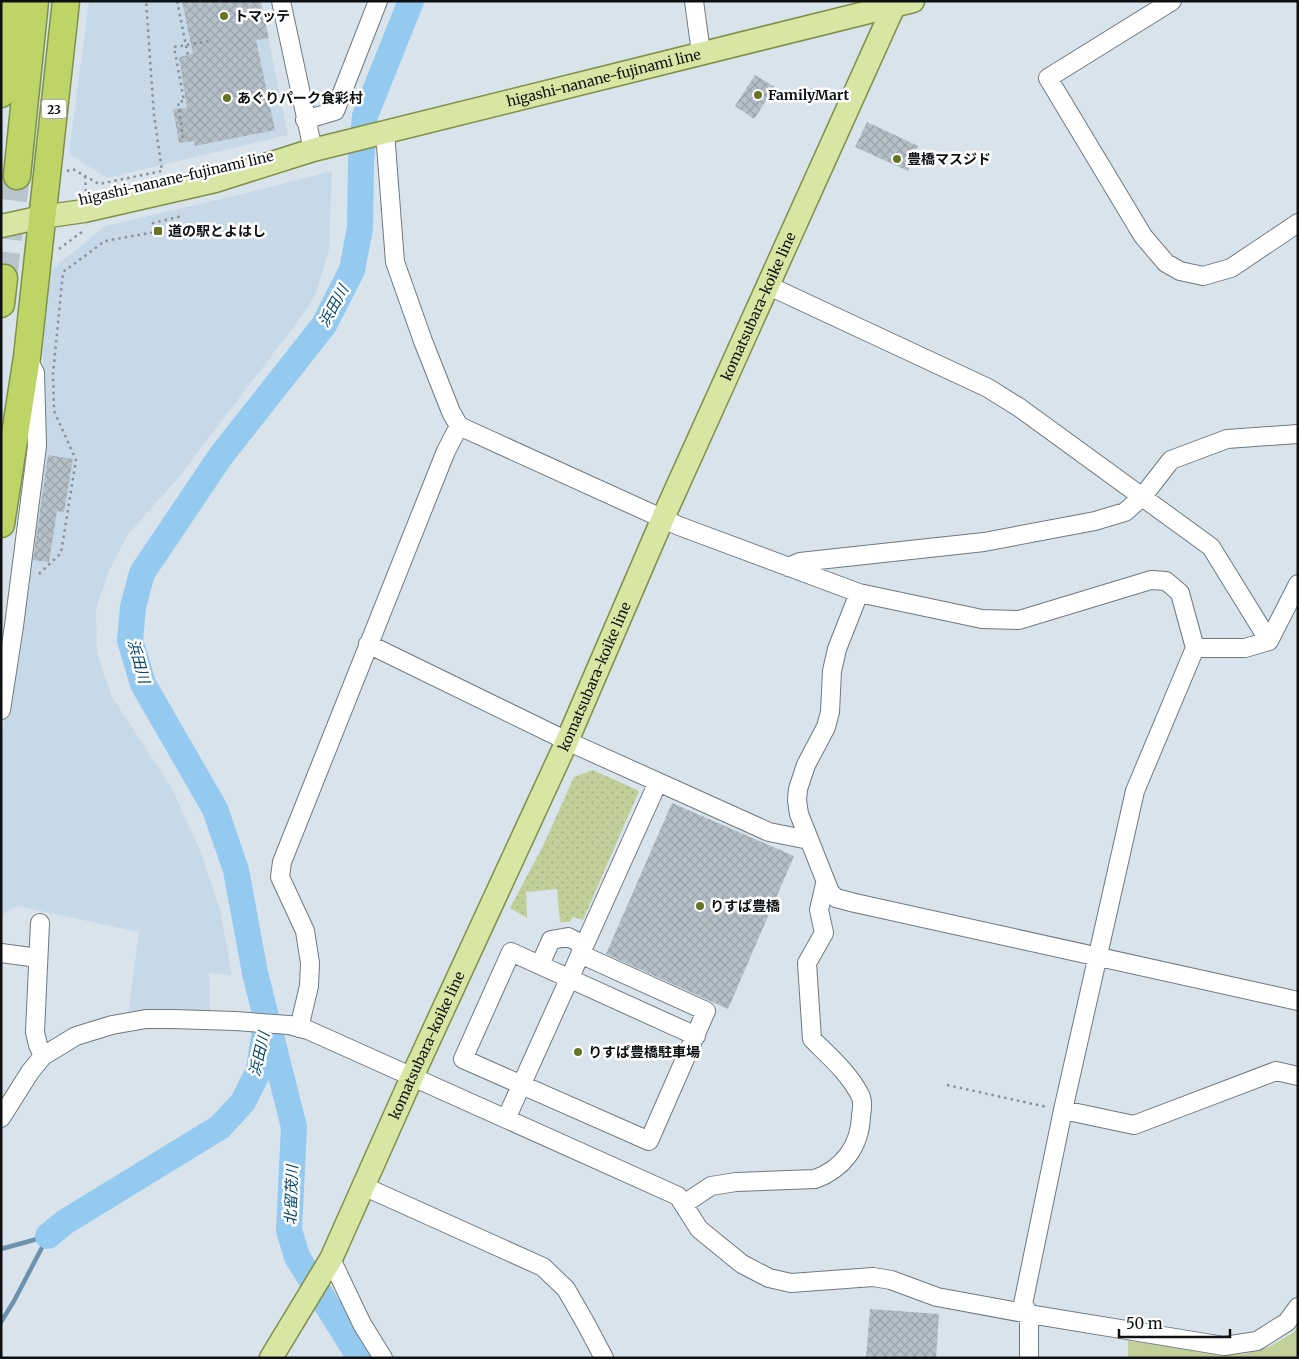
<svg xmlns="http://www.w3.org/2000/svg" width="1299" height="1359" viewBox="0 0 1299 1359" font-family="Merriweather,'Noto Sans JP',serif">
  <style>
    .built { fill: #c7d9e7 }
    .green { fill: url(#green-dots) }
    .pitch { fill: #c1cf98 }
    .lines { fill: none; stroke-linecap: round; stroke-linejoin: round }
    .stream { stroke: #6c92ae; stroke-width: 4.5 }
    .river { stroke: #94c9f0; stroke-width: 26 }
    .building { fill: url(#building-cross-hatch) }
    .highway-tunnel { stroke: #bac4cc; stroke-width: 26; stroke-dasharray: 26 13; stroke-linecap: butt }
    .minor-casing { stroke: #6f7981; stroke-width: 20 }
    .major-casing { stroke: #7f9049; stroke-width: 25 }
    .highway-casing { stroke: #7f9049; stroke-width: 29 }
    .path { stroke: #899298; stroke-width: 2.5; stroke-dasharray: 2.5 4; stroke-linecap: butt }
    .minor { stroke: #fff; stroke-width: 18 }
    .major { stroke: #d7e6a3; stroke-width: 22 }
    .highway { stroke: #bdd566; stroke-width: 26 }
    .poi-dot { fill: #657523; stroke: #fff; stroke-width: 2 }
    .labels { text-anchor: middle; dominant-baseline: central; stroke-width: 5; stroke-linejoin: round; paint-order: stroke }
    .shield { fill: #fff; stroke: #56585a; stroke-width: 1 }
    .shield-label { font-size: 12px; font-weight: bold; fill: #0d1114 }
    .poi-label { font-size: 14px; font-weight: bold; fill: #0d1114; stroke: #fff; text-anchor: start }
    .street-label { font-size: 14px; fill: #0d1114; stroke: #fff }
    .water-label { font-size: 15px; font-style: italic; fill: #05476c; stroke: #fff }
  </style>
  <defs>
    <pattern id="green-dots" width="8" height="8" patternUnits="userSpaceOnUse" patternTransform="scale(1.25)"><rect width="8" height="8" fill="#c1cf98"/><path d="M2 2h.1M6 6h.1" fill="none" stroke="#a5b182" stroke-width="1.8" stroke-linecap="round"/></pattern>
    <pattern id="building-cross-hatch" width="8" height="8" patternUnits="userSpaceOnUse" patternTransform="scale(1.25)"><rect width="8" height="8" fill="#b4bfc7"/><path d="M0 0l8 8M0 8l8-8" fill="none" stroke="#9aa3aa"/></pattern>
  </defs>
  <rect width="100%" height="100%" fill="#d8e3ec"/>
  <path class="built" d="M89 1H261L288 135 107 178 69 154Z
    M332 171 329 250 315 296 298 321 175 482 128 534 109 571 96 608 97 653 112 697 171 787 199 848 220 909 232 975 209 973 210 1011 151 1009 128 1014 139 932 17 906 1 915V744L30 537 45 447 43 358 38 342 43 277 105 226 234 196Z"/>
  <path class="green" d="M593 770 639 791 583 920 573 917 570 922H560L557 889 526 892 527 918 510 908 543 846 574 777Z"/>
  <path class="pitch" d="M1298 1326V1358H1128V1341L1244 1354 1269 1347 1294 1332Z"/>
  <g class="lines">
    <path class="stream" d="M1 1249 48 1236
      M1 1322 14 1301 48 1236"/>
    <path class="river" d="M48 1236 65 1222 220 1127 243 1102 259 1070 265 1030
      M360 1358 297 1257 289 1230 294 1127 255 973 236 870 215 809 143 684 130 640 133 607 142 573 220 457 324 325 352 270 360 228 361 161 365 116 411 1"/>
  </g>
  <path class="building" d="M182 1H260L269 38 256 40 275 130 195 146 194 141 179 143 173 109 187 108 179 57 193 54Z
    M755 75 775 87 754 119 735 106Z
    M867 122 918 146 908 171 855 147Z
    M48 455 73 459 64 512 57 511 49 562 33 560Z
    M672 803 794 856 728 1009 606 954Z
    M870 1309 939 1314 936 1358H866Z"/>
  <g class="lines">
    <path class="highway-tunnel" d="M4 278 17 176"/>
    <g class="minor-casing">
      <path id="minor" d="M281 1 313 150
        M694 1 701 53
        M1172 1 1048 78 1143 236 1166 263 1180 271 1203 276 1231 268 1298 223
        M305 120 335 111 378 1
        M385 132 395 262 423 341 451 412 459 426 679 526 859 593 982 619 1019 620 1151 580 1166 581 1180 593 1195 648 1135 791 1063 1110 1023 1304 1029 1314V1358
        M767 285 988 388 1020 408 1211 547 1269 641
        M788 567 800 562 984 542 1095 521 1125 512 1143 496 1171 460 1227 439 1298 434
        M859 593 837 649 832 671 830 712 826 727 806 765 798 789 797 800 799 814 830 892 836 898 855 903 1298 1001
        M368 644 567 741 769 832 809 840
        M1195 648H1245L1269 641 1298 584
        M1 710 14 626 37 446 35 373 31 365
        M40 923 35 1032 38 1045 43 1056
        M1 953 38 958
        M580 954 706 1011 649 1141 463 1059 511 952 696 1036
        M540 965 551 940 568 937 584 945
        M299 1028 309 986 310 963 305 931 280 877 282 862 446 451 459 426
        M1063 1110 1134 1125 1276 1071 1298 1076
        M1 1118 30 1072 43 1056 76 1036 112 1025 146 1019H172L235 1021 289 1025 308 1030 678 1196 699 1229 742 1264 769 1278 791 1283 873 1277 891 1280 937 1297 1029 1314 1224 1346 1257 1341 1287 1322 1298 1307
        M506 1119 658 782
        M363 1186 543 1267 566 1289 586 1324 604 1358
        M684 1204 711 1186 736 1182 815 1179C843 1169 860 1146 861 1116 862 1110 863 1103 861 1097 850 1074 830 1057 812 1039L807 963 824 933 819 910 825 884
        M331 1259 362 1324 383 1358"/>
    </g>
    <g class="major-casing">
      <g id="major">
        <path id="s1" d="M1 226 42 217 84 211 215 181 313 150 913 1"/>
        <path id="s2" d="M271 1358 331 1259 412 1077 567 741 663 518 894 6"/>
      </g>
    </g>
    <g class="highway-casing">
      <path id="highway" d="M1 94 15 1
        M17 176 35 1
        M1 304 4 278
        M1 524 27 357 66 1"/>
    </g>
    <path class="path" d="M177 1 188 55
      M183 138 178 102 184 101 174 47 210 41
      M67 171 73 169 99 184 162 171 154 115 146 1
      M85 176 86 192
      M59 249 83 231
      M39 574 61 553 76 460 54 411 53 374 63 272 105 241 155 232 153 223 182 216
      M947 1085 1047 1107"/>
    <use href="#minor" class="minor"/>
    <use href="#major" class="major"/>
    <use href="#highway" class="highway"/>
  </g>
  <g class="poi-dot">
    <circle cx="224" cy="16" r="5"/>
    <circle cx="758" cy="95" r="5"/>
    <circle cx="227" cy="98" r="5"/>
    <circle cx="897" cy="159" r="5"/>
    <rect x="153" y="226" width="10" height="10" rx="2.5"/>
    <circle cx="700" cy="906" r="5"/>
    <circle cx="578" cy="1052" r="5"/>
  </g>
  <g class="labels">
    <rect class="shield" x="41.5" y="99.5" width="25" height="19" rx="4"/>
    <g class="shield-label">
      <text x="54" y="109">23</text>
    </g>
    <g class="poi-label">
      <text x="234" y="16">トマッテ</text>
      <text x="768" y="95">FamilyMart</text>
      <text x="237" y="98">あぐりパーク食彩村</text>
      <text x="907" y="159">豊橋マスジド</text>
      <text x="168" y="231">道の駅とよはし</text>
      <text x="710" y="906">りすぱ豊橋</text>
      <text x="588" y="1052">りすぱ豊橋駐車場</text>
    </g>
    <g class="street-label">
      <text stroke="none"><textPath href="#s1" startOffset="621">higashi-nanane-fujinami line</textPath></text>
      <text transform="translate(176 178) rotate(-13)">higashi-nanane-fujinami line</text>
      <text stroke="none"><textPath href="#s2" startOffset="1160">komatsubara-koike line</textPath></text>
      <text stroke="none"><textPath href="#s2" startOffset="755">komatsubara-koike line</textPath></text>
      <text stroke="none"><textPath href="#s2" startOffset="350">komatsubara-koike line</textPath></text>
    </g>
    <g class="water-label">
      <text transform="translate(333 306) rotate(-61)">浜田川</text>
      <text transform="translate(139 661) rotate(75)">浜田川</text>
      <text transform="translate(259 1054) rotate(-77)">浜田川</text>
      <text transform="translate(291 1195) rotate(-88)">北留茂川</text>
    </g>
  </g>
  <rect width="1299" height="1359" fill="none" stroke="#0d1114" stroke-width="5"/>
  <path d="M1119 1329v8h111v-8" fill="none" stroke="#0d1114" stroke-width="2.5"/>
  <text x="1126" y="1329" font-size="15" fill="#0d1114" stroke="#ffffff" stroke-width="4" paint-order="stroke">50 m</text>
</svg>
